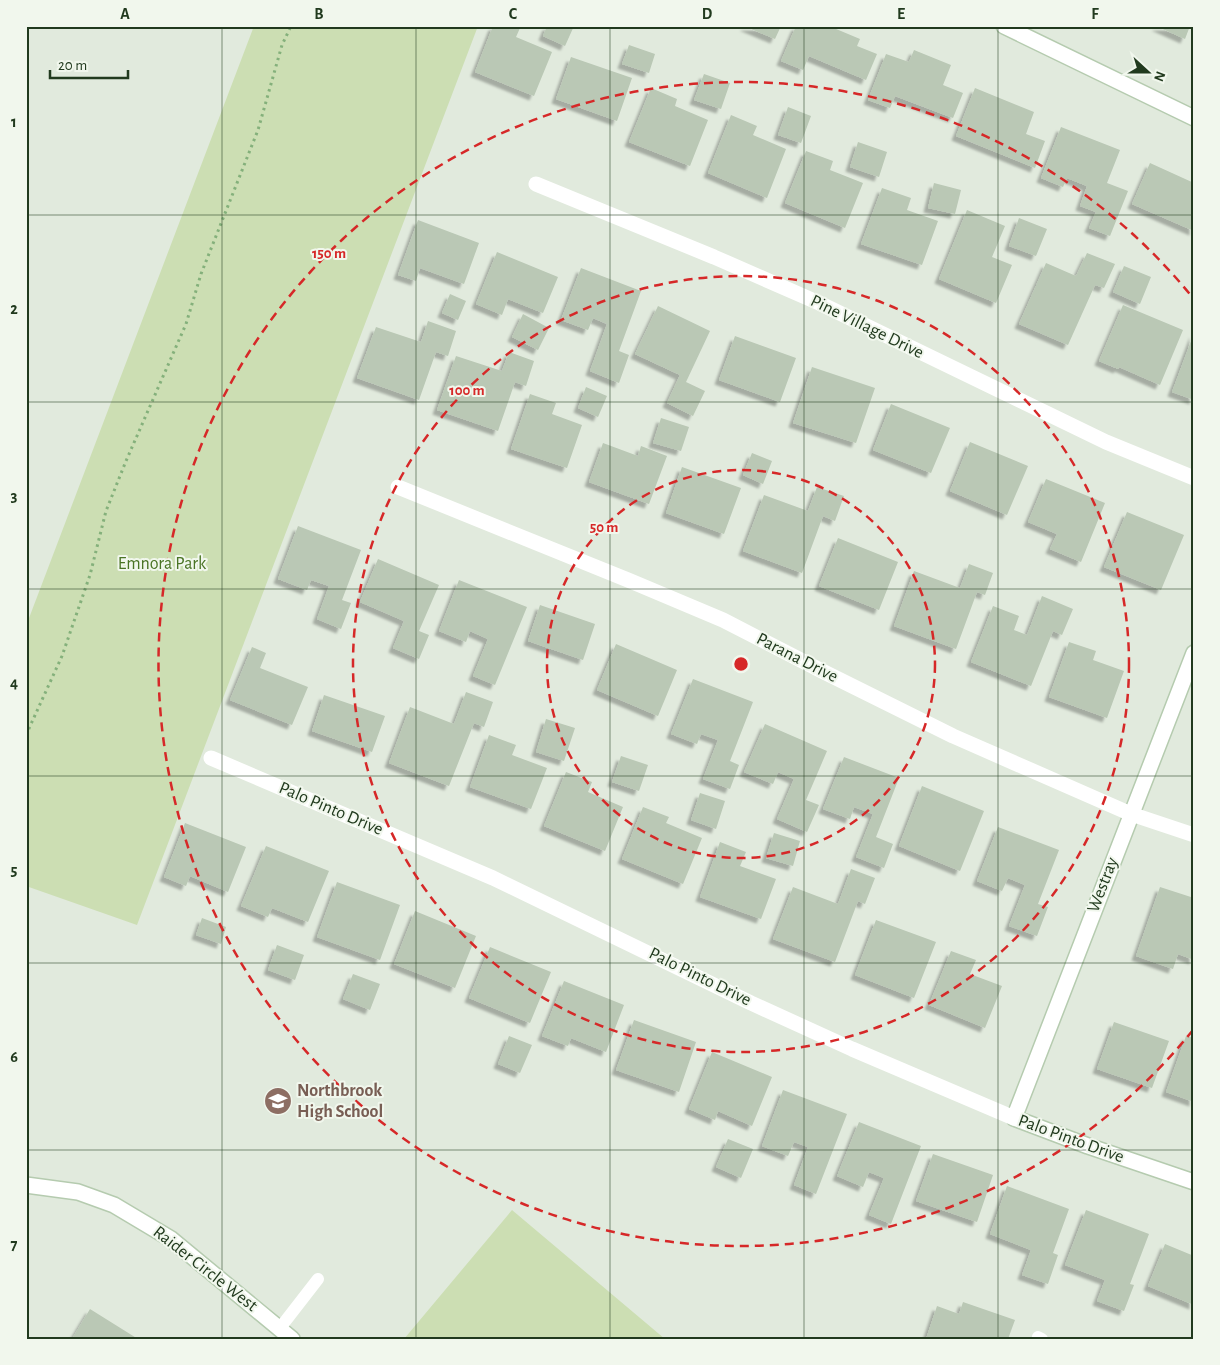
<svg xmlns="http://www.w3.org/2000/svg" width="1220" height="1365" viewBox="0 0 1220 1365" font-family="'Alegreya Sans',sans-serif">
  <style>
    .green { fill: #ccdeb3 }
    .building { fill: #bac8b5; filter: url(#shadow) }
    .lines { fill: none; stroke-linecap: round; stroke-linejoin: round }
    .secondary-casing { stroke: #b5cbaf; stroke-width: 18 }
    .path { stroke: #84b07b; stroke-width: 3; stroke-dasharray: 2.5 4; stroke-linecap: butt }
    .lane { stroke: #fff; stroke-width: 12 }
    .street { stroke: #fff; stroke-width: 15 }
    .secondary { stroke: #fff; stroke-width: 15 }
    .grid { fill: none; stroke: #213a1e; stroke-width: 1; stroke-opacity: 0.55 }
    .ring { fill: none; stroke: #d62828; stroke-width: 2.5; stroke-dasharray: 9 6 }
    .labels { text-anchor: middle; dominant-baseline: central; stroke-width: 4; stroke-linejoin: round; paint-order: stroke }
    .street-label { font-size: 18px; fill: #213a1e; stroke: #f1f7ed }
    .park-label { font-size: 18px; fill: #4a7425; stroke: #f1f7ed }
    .education-label { font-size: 18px; font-weight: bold; fill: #785e54; stroke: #f1f7ed; text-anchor: start }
    .centre { fill: #d62828; stroke: #f1f7ed; stroke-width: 2.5 }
    .ring-label { font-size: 15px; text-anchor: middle; font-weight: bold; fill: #d62828; stroke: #f1f7ed; stroke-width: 4; stroke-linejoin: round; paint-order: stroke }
    .neatline { fill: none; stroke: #213a1e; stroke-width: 2 }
    .grid-label { font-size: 16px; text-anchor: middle; font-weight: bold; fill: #213a1e }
  </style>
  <defs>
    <filter id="shadow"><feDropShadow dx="-4.5" dy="4.5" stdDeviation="1" flood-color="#0004"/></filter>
  </defs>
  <rect width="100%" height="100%" fill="#e1eadd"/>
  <path class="green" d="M254 26H478L137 925 26 886V626Z
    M512 1210 665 1339H404Z"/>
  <path class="building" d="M493 26H515L520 28 516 37 552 52 534 96 475 72Z
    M547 26H574L565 46 543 36Z
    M744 26H781L775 39Z
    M796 26H829L860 39 857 46 877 54 866 80 809 56 803 70 781 61Z
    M1156 26H1190L1185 39Z
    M629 45 655 54 649 73 622 64Z
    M914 50 951 65 943 85 963 93 953 118 895 96 890 108 868 100 886 54 909 62Z
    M571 57 632 78 617 121 556 99Z
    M704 74 730 83 721 109 694 100Z
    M651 88 677 99 675 106 708 120 690 166 629 142Z
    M975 88 1034 112 1026 134 1045 141 1035 168 956 136Z
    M788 107 811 116 801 143 778 135Z
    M731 115 757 126 753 135 786 149 767 198 708 173Z
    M1061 127 1120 150 1107 183 1128 191 1110 236 1089 228 1096 212 1080 206 1087 186 1067 178 1063 187 1041 178Z
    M858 142 887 152 879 177 850 167Z
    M806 151 833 161 830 170 863 183 845 228 785 203Z
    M1150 163 1194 183V231L1132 204Z
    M934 183 961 190 955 214 928 208Z
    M882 188 911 198 907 210 938 221 922 265 861 244Z
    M967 210 1005 226 992 257 1012 265 996 303 939 279Z
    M1019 218 1047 229 1036 256 1009 246Z
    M418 220 479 243 464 284 420 268 416 281 398 275Z
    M497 252 558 277 543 313 508 299 502 315 476 304Z
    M1087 253 1115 264 1104 288 1095 285 1068 345 1019 324 1046 263 1076 276Z
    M1124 266 1151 277 1140 304 1113 292Z
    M581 268 641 291 619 351 629 355 619 383 590 371 607 324 593 318 588 330 561 320Z
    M450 294 466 301 458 320 442 313Z
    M1123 305 1183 330 1160 385 1119 367 1118 369 1099 361Z
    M658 306 710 331 686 382 705 391 693 416 667 403 680 375 635 354Z
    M523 314 549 328 538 350 512 337Z
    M428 321 456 331 448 356 436 352 419 400 357 378 376 327 421 342Z
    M1194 333V400L1172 392Z
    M735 336 796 358 780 402 719 380Z
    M509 352 534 361 526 386 515 382 498 431 437 410 456 356 502 371Z
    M812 367 875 388 856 443 793 423Z
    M586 387 607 396 598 417 578 408Z
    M530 394 556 403 552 414 582 425 567 468 511 449Z
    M891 404 950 428 931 473 873 450Z
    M661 418 689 427 681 451 653 443Z
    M970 442 1028 466 1007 515 950 491Z
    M603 443 638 456 641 446 667 456 649 504 589 482Z
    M752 453 772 461 763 484 743 475Z
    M682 467 741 488 724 534 666 513Z
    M1046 479 1105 503 1081 562 1050 549 1057 534 1028 522Z
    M817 487 844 496 835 521 823 516 802 573 743 551 764 495 808 511Z
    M1127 512 1184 535 1161 590 1104 567Z
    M298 526 361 550 342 600 351 603 341 629 317 619 329 586 311 580 307 590 278 579Z
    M838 538 898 562 879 610 819 586Z
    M378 559 439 585 419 631 429 635 419 659 393 648 404 621 360 602Z
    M969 564 993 573 985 595 977 592 956 649 894 626 914 571 960 588Z
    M459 580 527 607 495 685 473 676 488 639 470 631 466 642 439 631Z
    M1042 596 1073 609 1062 635 1053 631 1031 686 971 662 993 606 1019 616 1014 630 1027 635Z
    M540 605 595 624 583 660 528 641Z
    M1069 642 1096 651 1093 660 1124 671 1107 718 1049 697Z
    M616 644 677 670 658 716 597 690Z
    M252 647 266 653 260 668 308 687 292 725 230 700Z
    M693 679 753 702 730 761 739 765 730 789 703 779 718 740 701 734 697 744 671 734Z
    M466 692 493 702 484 727 474 723 449 786 389 763 410 707 454 724Z
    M324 695 385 716 372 752 312 731Z
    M546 719 575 728 564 761 536 752Z
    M765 724 827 751 806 800 819 805 807 832 777 819 794 779 778 772 773 784 744 772Z
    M489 735 516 745 512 755 547 768 531 809 470 787Z
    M621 756 648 765 639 791 612 782Z
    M844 757 899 778 876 837 893 844 884 868 856 857 873 814 854 807 850 819 823 809Z
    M566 772 592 782 588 792 623 807 605 851 544 826Z
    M922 786 984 811 960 871 899 846Z
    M700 793 725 801 716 829 691 820Z
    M643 807 669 817 666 823 702 838 683 884 622 859Z
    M185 823 246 847 228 892 190 876 186 886 164 877Z
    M998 827 1059 850 1038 904 1048 907 1037 936 1009 926 1025 885 1008 878 1002 891 977 881Z
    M774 833 800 841 793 866 766 858Z
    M720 842 746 852 740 866 776 879 761 919 700 897Z
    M266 846 329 871 308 922 272 908 268 917 241 906Z
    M851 869 875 878 865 904 858 901 835 962 773 939 793 887 838 904Z
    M337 882 400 905 380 960 317 937Z
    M1160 887 1194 898V960L1178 954 1173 969 1136 956Z
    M415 911 476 936 455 988 394 964Z
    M202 918 226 927 221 944 196 935Z
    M876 920 936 942 914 998 855 975Z
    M277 945 304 955 295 980 268 970Z
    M490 947 551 972 530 1023 469 998Z
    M951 951 976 960 970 974 1002 986 985 1028 929 1005Z
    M353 974 380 984 370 1010 343 999Z
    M564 981 624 1005 606 1052 571 1038 568 1046 542 1036Z
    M634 1020 696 1042 679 1092 616 1070Z
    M1114 1022 1169 1041 1152 1088 1097 1069Z
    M509 1036 532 1045 520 1073 498 1064Z
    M1186 1036 1194 1038V1102L1166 1092Z
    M712 1052 772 1077 752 1126 718 1111 715 1120 689 1109Z
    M783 1090 847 1114 816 1194 794 1185 808 1147 794 1142 788 1156 762 1146Z
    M859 1122 921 1146 891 1224 869 1215 884 1178 869 1172 863 1187 837 1176Z
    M728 1139 753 1149 741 1178 716 1167Z
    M933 1154 993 1175 977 1222 916 1201Z
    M1007 1186 1069 1209 1053 1253 1058 1255 1048 1284 1022 1275 1031 1250 990 1234Z
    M1086 1210 1149 1234 1130 1284 1134 1285 1124 1311 1097 1301 1105 1280 1065 1265Z
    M1165 1244 1194 1256V1305L1148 1286Z
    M963 1302 1015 1320 1008 1339H926L937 1306 959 1314Z
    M90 1309 138 1339H72Z"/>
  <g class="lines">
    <g class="secondary-casing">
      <path id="secondary" d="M1004 26 1194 118
        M1194 653 1014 1118 1088 1146 1194 1182
        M26 1185 78 1192 114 1205 171 1239 292 1339"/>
    </g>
    <path class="path" d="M26 735 62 656 90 575 106 511 126 461 186 324 201 274 258 130 282 45 291 26"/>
    <path class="lane" d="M280 1328 318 1279
      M1038 1337 1042 1339"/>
    <path class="street" d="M536 184 714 257 819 303 1106 442 1194 478
      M398 487 628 580 723 620 822 671 953 736 1131 814 1194 835
      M211 758 493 878 751 1003 852 1049 1014 1118"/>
    <use href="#secondary" class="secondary"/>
  </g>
  <path class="grid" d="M222 26V1339M416 26V1339M610 26V1339M804 26V1339M998 26V1339M26 215H1194M26 402H1194M26 589H1194M26 776H1194M26 963H1194M26 1150H1194"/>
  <g class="ring">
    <circle cx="741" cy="664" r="194"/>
    <circle cx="741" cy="664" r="388"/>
    <path d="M1193 1030A582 582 0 1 1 1193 298"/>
  </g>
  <defs>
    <g id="school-disc" transform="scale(1.4375)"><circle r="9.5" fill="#8d6e63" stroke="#f1f7ed"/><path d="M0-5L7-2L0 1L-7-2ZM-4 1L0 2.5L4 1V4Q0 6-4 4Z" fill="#fff"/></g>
  </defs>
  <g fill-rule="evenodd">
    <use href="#school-disc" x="278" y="1101"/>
  </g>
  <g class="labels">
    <g class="street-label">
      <text transform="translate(867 327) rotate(26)">Pine Village Drive</text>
      <text transform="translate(797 658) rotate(27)">Parana Drive</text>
      <text transform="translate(331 809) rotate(23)">Palo Pinto Drive</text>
      <text transform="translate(1103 885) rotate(-69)">Westray</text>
      <text transform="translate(700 977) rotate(26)">Palo Pinto Drive</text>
      <text transform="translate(1071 1139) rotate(20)">Palo Pinto Drive</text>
      <text transform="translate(205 1269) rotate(38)">Raider Circle West</text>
    </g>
    <g class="park-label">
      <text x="162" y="564">Emnora Park</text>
    </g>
    <g class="education-label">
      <text x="297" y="1091">Northbrook<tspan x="297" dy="21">High School</tspan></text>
    </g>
  </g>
  <circle cx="741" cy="664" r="8" class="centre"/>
  <g class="ring-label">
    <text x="329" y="258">150 m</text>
    <text x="467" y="395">100 m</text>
    <text x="604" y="532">50 m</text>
  </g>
  <rect width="1220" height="1365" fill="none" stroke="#f1f7ed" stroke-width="55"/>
  <g transform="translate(1148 72) rotate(111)" stroke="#f1f7ed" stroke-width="4" paint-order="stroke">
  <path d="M0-4L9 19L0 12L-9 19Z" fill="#213a1e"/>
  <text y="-8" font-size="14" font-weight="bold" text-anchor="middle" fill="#213a1e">N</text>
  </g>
  <path d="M50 70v8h78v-8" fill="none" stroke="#213a1e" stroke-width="2.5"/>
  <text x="58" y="70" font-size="15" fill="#213a1e" stroke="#f1f7ed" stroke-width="4" paint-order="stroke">20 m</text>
  <rect x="28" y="28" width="1164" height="1310" class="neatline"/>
  <g class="grid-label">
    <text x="125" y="19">A</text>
    <text x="319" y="19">B</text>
    <text x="513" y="19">C</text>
    <text x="707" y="19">D</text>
    <text x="901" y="19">E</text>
    <text x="1095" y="19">F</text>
    <text x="14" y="127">1</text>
    <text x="14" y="314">2</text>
    <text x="14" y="501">3</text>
    <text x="14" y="688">4</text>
    <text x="14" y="875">5</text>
    <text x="14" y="1062">6</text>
    <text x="14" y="1250">7</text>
  </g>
</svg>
